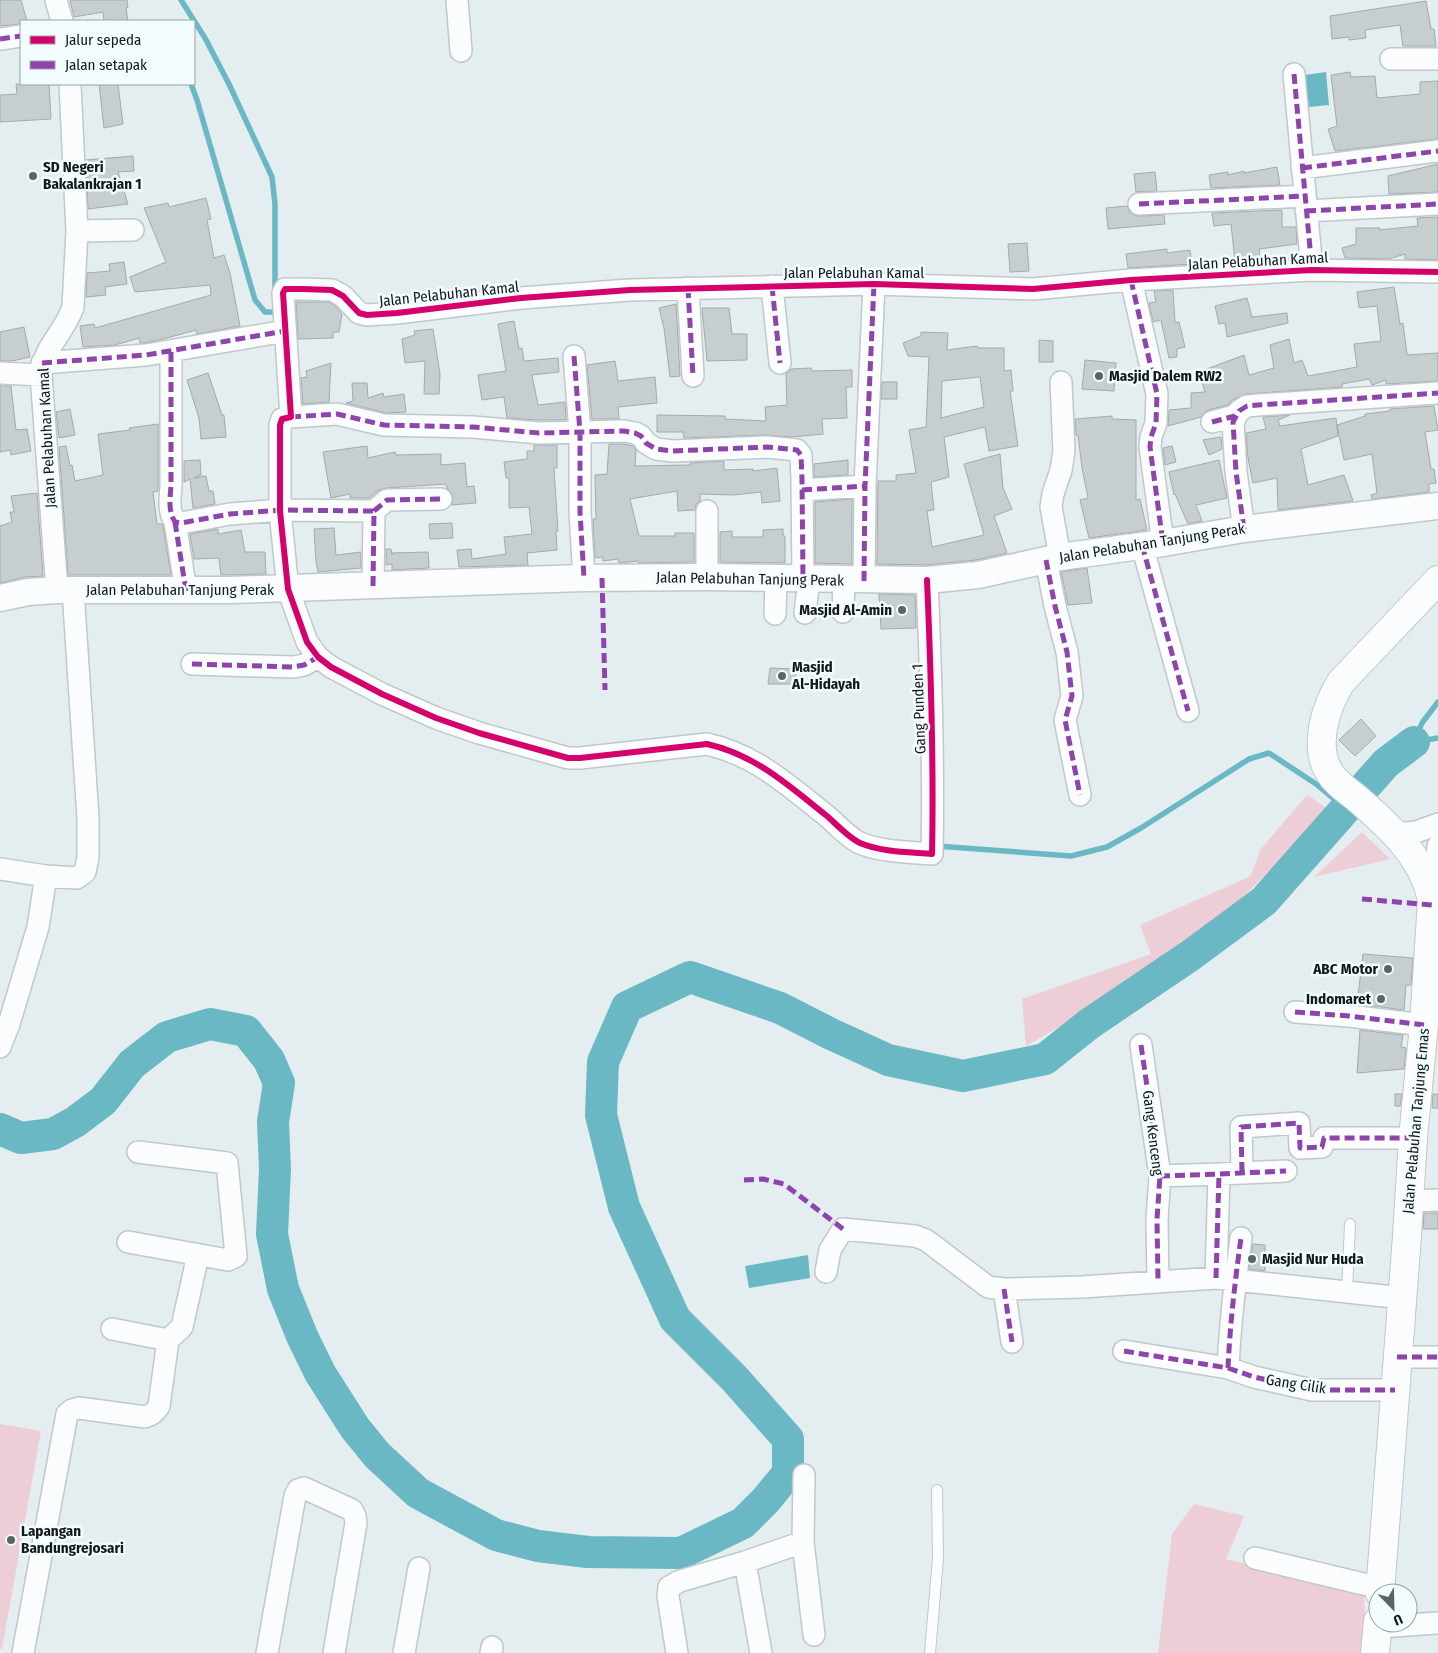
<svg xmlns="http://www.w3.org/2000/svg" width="1438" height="1653" viewBox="0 0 1438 1653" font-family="'Fira Sans Condensed',sans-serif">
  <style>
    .green { fill: #eeced6 }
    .water { fill: #6ab8c3 }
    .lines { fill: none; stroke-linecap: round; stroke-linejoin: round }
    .stream { stroke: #6ab8c3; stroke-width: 5.5 }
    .river { stroke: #6ab8c3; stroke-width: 32 }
    .building { fill: #c7cecf; stroke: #a4aaac; fill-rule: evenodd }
    .service-casing { stroke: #c0c8c9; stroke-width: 12 }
    .minor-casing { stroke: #c0c8c9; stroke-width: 24 }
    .tertiary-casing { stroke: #c0c8c9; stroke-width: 29 }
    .secondary-casing { stroke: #c0c8c9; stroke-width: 30 }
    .service { stroke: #fbfcfd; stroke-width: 10 }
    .minor { stroke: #fbfcfd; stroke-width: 21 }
    .tertiary { stroke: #fbfcfd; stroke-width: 26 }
    .secondary { stroke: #fbfcfd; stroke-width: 28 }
    .quiet { stroke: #8e44ad; stroke-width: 5; stroke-dasharray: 10 5; stroke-linecap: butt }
    .cycleway-casing { stroke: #f2fcfe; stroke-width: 9 }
    .cycleway { stroke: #d6006c; stroke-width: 6 }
    .poi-dot { fill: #5c6365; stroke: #f2fcfe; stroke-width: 2 }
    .labels { text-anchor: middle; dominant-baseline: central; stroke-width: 5; stroke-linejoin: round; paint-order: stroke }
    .poi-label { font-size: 15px; font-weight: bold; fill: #13191a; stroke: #f2fcfe; text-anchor: start }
    .street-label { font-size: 15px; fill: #13191a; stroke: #f2fcfe }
  </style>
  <rect width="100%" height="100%" fill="#e4edef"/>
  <path class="green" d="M1307 795 1330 810 1241 899 1089 1010 1026 1046 1022 999 1151 954 1140 925 1251 876 1260 850Z
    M1362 832 1390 859 1314 877Z
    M0 1424 41 1431 2 1649H0Z
    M1194 1504 1244 1516 1226 1559 1364 1591 1365 1618 1362 1653H1158L1172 1534Z"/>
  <path class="water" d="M1326 72 1329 105 1309 107 1305 75Z
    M808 1255 810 1278 749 1288 745 1266Z"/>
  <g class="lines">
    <path class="stream" d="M181 0 205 38 229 84 272 177 275 204V293
      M191 84 197 100 255 300 265 312H275
      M1414 742 1422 723 1438 702
      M1414 742 1438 738
      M937 846 1071 856 1107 847 1141 828 1249 759 1269 753 1316 784 1346 809"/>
    <path class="river" d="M0 1129 21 1138 53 1134 75 1122 103 1101 132 1064 167 1037 210 1024 246 1031 269 1060 279 1083 273 1122 275 1169 272 1234 283 1289 302 1336 320 1373 355 1428 377 1455 418 1493 496 1535 538 1546 588 1552 681 1553 743 1523 766 1500 788 1473V1439L734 1378 675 1319 624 1207 601 1115 603 1062 627 1007 690 977 780 1008 831 1034 888 1060 963 1076 1045 1059 1089 1024 1191 955 1264 901 1386 763 1414 742"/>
  </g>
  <path class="building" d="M0 0H21L27 21H21V24L0 26Z
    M70 0H127L128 7 126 8 128 21H104L103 12 74 17Z
    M1426 1 1431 29H1434L1436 46H1403L1400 25 1365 30 1366 38 1349 40V37L1332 39 1330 16Z
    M1350 72 1351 77 1375 76 1377 98 1420 94V82L1438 81V139L1335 151 1328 129 1337 126 1331 75Z
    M16 84H49L51 119 0 122V95L17 94Z
    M99 84H118L123 124 104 128Z
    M133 156 134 171 118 172 128 204 88 209 86 160Z
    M1438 164V192L1389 194 1388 176Z
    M1277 167 1280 185 1211 188 1209 175 1228 172V175L1244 171V173Z
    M1155 172 1157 191 1136 192 1134 174Z
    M206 198 211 219 207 220 214 258 224 255 230 273 240 326 197 334 196 330 163 339 144 343H140L139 338 115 345 83 347 80 326 94 324 95 328 211 295 210 285 135 292 130 277 166 262 144 208 168 203 169 207Z
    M1127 206 1129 211 1134 215 1140 216 1164 215 1165 224 1108 229 1106 208Z
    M1282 210V227H1296L1297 244 1259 249 1260 260 1235 262 1231 224 1214 226 1212 213Z
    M1438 217V260L1405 259V254L1389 259 1345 258 1342 248 1356 244V228H1380L1379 230 1418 226 1417 218Z
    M1027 243 1029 271 1010 272 1008 244Z
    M1167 249V253L1190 250 1192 264 1128 268 1126 254Z
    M124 262 127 284 105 287 106 295 86 297 87 273 110 271 109 264Z
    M1394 287 1400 324 1403 323 1407 355 1438 353V381L1386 384V380L1372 385 1369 379 1342 384V387L1246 394 1232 400 1228 405 1208 410 1204 413 1201 417 1168 426 1169 410 1191 408V393L1205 392 1199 372 1244 355 1249 375 1274 368 1270 345 1289 339 1294 363 1302 360 1308 376 1357 367 1354 344 1381 341 1377 306 1359 308 1357 292Z
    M1173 290 1175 323 1179 322 1185 347 1177 349V357L1169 358 1161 320 1153 322 1149 303 1156 302 1154 291Z
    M1247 298 1252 317 1287 313 1288 323 1227 337 1225 323 1219 324 1215 306Z
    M296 302H329L335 306 342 314 339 332H333V338L298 339Z
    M676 304 680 376 670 377 664 328 659 308Z
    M702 308H729L732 334H747V360L707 361Z
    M514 321 519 349 522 348 524 361 558 358 559 372 532 375 538 405 565 402 566 420H539L507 418 504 397 482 400 478 375 506 371 498 324Z
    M24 327 30 357 12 361H0V332Z
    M433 329 440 374 439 394H424L425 361 405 363 402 339 415 335 414 331Z
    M921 332 948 333 947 350 977 346 978 348H1004V371L1011 370 1013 391H1010L1018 446 989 451 985 427 944 437 949 477 931 482 934 510 927 511 932 547 984 535 964 464 1000 454 1003 488 1012 509 994 516 1007 553 976 560 926 565 877 564 878 481H896V475L916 473 909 430 926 427 929 357 908 356 903 343 921 336ZM980 377 984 407 941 418 942 381Z
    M1039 340 1053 341V362H1039Z
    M1085 360 1116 363 1114 391 1082 389Z
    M615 361 618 381 655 377 657 403 618 407 619 419H592L587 365Z
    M331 363 329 402 303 404 301 378 307 377 306 371Z
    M811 368 812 371 852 370V387H846L847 418 822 419 823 434 792 437 766 435 684 438 683 432H657V415L725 416V419L766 421 765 407 787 405 786 374 791 369Z
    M208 373 222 415H224L226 437 201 439 199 418 187 380Z
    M882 382H897V399H881Z
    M352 383H367L368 398 383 393 384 397 404 394 406 412 386 413 346 403 353 401Z
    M0 386H11L16 430 27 429 31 451 11 455 10 450 0 452Z
    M1434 406 1438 430 1425 432 1431 469H1434L1436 483 1429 484V492L1372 499 1371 495 1377 493 1372 454 1344 460 1337 425 1365 416V414L1390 411V409Z
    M70 409 75 435 59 438 56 412Z
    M1290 415 1278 420 1280 426 1336 418 1338 436 1301 449 1308 485 1344 475 1353 501 1278 510 1277 478 1253 483 1248 458 1246 433 1266 429 1263 417Z
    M1112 416V419L1136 420V500L1140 499 1147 530 1089 538 1080 500 1088 498 1082 468 1078 435H1076L1075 419Z
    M158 424V491L153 492 157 524H162L163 526 171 575H68L59 447 66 446 70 466 72 465 75 481 103 475 98 434 130 430 129 428Z
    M1221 437 1222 449 1209 455 1203 440Z
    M609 444H623L633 446 636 450 635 466 690 465V463L724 461V470L753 469V471L777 468 780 501 762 503 761 492 733 495 700 494V501L696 504 695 510 678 511 677 491 630 499 639 536H675V533H694V562L638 563V561L619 563 618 559 603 561V557L595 558 593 519H596L595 475 607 474Z
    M534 445H557V468H554L558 531H556L557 550 527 553 528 565 459 567 457 550 471 549 472 559 506 554 504 537 532 534 529 507 509 508V478H506L504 462 527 459V451H534Z
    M367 446 368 458 395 452 396 455 441 454V465L465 463 467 487 474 486 476 503 452 505 453 498 451 492 447 488 446 484 387 488 379 490 369 498H350V494L331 498 323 452Z
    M1172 446 1176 462 1165 465 1163 448Z
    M200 460 201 475 194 478 206 476 209 491H213L215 504 193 508 190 479 184 482V461Z
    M848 460V475L814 477V464Z
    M1219 460 1227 498 1196 505 1202 521 1188 524 1175 494 1174 495 1169 472Z
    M37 493 43 576 25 577 0 583V526L12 522 10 512H14L11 496Z
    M852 499V564L815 563V502Z
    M452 523 453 538 430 539 429 524Z
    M334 528 336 555 361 552V568L318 572 316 561 314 529Z
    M218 529V534L241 530 245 552H265L266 574 221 575 219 558 194 559 190 534Z
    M783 529V536H785V563L720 562V532L732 531V537H763V530Z
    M386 549H391L392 555V553L428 552 429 568 392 570V564L386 565Z
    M1087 568 1092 603 1068 605 1061 572Z
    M879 594 915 595 916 628 881 629Z
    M770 668 796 669 795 684H768Z
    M1361 719 1376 736 1355 756 1339 740Z
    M1363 954 1413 958 1411 985H1406L1404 1010 1357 1004Z
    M1360 1030 1403 1035 1401 1047 1406 1048 1404 1069 1357 1073Z
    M1395 1094H1402L1400 1106H1395Z
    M1433 1094H1438V1108H1432Z
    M1424 1213H1438V1229H1423Z
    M1253 1244 1265 1245V1271L1249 1269Z"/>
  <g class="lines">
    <g class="service-casing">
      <path id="service" d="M1347 1292 1350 1224
        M930 1653 938 1558 937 1490"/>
    </g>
    <g class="minor-casing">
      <path id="minor" d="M56 0 62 21
        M457 0 461 51
        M0 39 21 36
        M1391 59H1438
        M1294 74 1312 270
        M1302 168 1438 151
        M1139 204 1305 196
        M1306 211 1438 204
        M77 231 133 230
        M1131 280 1157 394 1156 423 1151 437 1150 447 1163 543
        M772 286 780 363
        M688 288 693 376
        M171 352V486C170 499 168 511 175 522L181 523 230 514 282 510 374 511
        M574 356 580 432V512L584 578
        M42 363 146 355 285 331
        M0 373 41 375
        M291 417 337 414 384 425 473 427 539 433 624 431 635 433 641 436 646 443 656 449 673 451 767 447 797 450 801 455 802 479 803 579
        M1212 422 1235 416
        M802 490 865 486
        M707 511V577
        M175 522 186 591
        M1244 529 1236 472 1233 422 1239 411 1247 406 1258 405 1438 393
        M1142 545 1188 711
        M1060 557 1051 507 1053 494 1061 470 1064 451 1061 382
        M1046 560 1055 606 1067 652 1072 696 1065 720 1080 795
        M927 580C931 672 934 763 932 854 909 852 881 852 860 843 849 838 836 824 827 816 789 786 756 755 707 744L580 758H568L479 733 436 718 382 694 331 667 318 657 307 642 288 589 280 511V425L282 419 291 417 283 293 285 289H302L332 290 343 296 359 313 367 315 397 313 521 298 630 290 874 284 1033 289 1131 280 1312 270 1438 272
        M864 581 865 486 874 284
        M373 586 374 511 387 500 441 499
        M57 590 41 375C44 345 64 334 73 307L77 231 70 84
        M843 612 844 580
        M805 613 809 579
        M775 614 776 579
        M192 664 293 667 304 665 318 657
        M1395 834 1416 832 1438 824
        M0 869 46 876 77 878 85 872 88 857V818L73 590
        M1433 895 1438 846
        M1295 1012 1349 1016 1424 1025
        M1141 1045 1160 1176 1157 1219 1158 1281
        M0 1047 9 1024 38 927 46 876
        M1242 1172 1241 1127 1299 1123 1300 1148 1322 1147 1324 1138H1413
        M1160 1176 1219 1174
        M1409 1201 1438 1200
        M128 1242 228 1260 236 1256 227 1163 138 1152
        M826 1272 830 1250 843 1229 915 1236 926 1240 988 1287 1004 1289 1082 1287 1216 1278 1403 1298
        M1216 1278 1219 1174 1286 1171
        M1004 1289 1012 1342
        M112 1329 168 1340
        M1124 1351 1228 1368C1230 1324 1235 1281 1241 1238
        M1397 1357H1438
        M1228 1368 1254 1377 1312 1390H1395
        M803 1542 814 1635
        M1255 1558 1380 1588
        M745 1562 761 1653
        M1378 1627 1438 1623
        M23 1653 67 1414 72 1410 79 1408 145 1417C152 1415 155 1412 159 1406L168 1340 182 1327 198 1255
        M267 1653 295 1496 298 1490 304 1488 352 1510 355 1516 356 1523 334 1653
        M404 1653 419 1568
        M491 1653 492 1647
        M677 1653 668 1596 669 1587 680 1581 745 1562 803 1542 804 1475"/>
    </g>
    <g class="tertiary-casing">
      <path id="tertiary" d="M0 598 28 592 57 590H230L584 578 707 577 927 580 978 575 1060 557 1163 543 1244 529 1438 506"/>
    </g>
    <g class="secondary-casing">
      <path id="secondary" d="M1380 1593 1407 1236 1413 1138 1424 1025 1432 900C1424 858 1391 828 1360 801 1350 792 1336 784 1329 772 1313 745 1326 706 1341 682L1438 580
        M1375 1653 1378 1621"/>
    </g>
    <use href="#service" class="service"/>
    <use href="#minor" class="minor"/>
    <use href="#tertiary" class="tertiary"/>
    <use href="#secondary" class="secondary"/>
    <path class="quiet" d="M0 39 21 36
      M1294 74 1312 270
      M1302 168 1438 151
      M1139 204 1305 196
      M1306 211 1438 204
      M1131 280 1157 394 1156 423 1151 437 1150 447 1163 543
      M772 286 780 363
      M688 288 693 376
      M171 352V486C170 499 168 511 175 522L181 523 230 514 282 510 374 511
      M574 356 580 432V512L584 578
      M42 363 146 355 285 331
      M291 417 337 414 384 425 473 427 539 433 624 431 635 433 641 436 646 443 656 449 673 451 767 447 797 450 801 455 802 479 803 579
      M1212 422 1235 416
      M802 490 865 486
      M175 522 186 591
      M1244 529 1236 472 1233 422 1239 411 1247 406 1258 405 1438 393
      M1142 545 1188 711
      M1046 560 1055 606 1067 652 1072 696 1065 720 1080 795
      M602 578 605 690
      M864 581 865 486 874 284
      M373 586 374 511 387 500 441 499
      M192 664 293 667 304 665 318 657
      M1362 899 1432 905
      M1295 1012 1349 1016 1424 1025
      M1141 1045 1160 1176 1157 1219 1158 1281
      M1242 1172 1241 1127 1299 1123 1300 1148 1322 1147 1324 1138H1413
      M1160 1176 1219 1174
      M744 1180 763 1179 784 1184 843 1229
      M1216 1278 1219 1174 1286 1171
      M1004 1289 1012 1342
      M1124 1351 1228 1368C1230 1324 1235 1281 1241 1238
      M1397 1357H1438
      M1228 1368 1254 1377 1312 1390H1395"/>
    <g class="cycleway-casing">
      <path id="cycleway" d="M927 580C931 672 934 763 932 854 909 852 881 852 860 843 849 838 836 824 827 816 789 786 756 755 707 744L580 758H568L479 733 436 718 382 694 331 667 318 657 307 642 288 589 280 511V425L282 419 291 417 283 293 285 289H302L332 290 343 296 359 313 367 315 397 313 521 298 630 290 874 284 1033 289 1131 280 1312 270 1438 272"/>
    </g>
    <use href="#cycleway" class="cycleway"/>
  </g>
  <g class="poi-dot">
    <circle cx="33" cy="176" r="5"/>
    <circle cx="1099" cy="376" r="5"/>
    <circle cx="902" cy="610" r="5"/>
    <circle cx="782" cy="676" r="5"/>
    <circle cx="1388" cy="969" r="5"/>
    <circle cx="1381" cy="999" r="5"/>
    <circle cx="1252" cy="1259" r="5"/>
    <circle cx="11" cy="1540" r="5"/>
  </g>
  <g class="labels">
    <g class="poi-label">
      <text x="43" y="167">SD Negeri<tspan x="43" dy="17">Bakalankrajan 1</tspan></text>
      <text x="1109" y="376">Masjid Dalem RW2</text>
      <text x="892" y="610" text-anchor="end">Masjid Al-Amin</text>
      <text x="792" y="667">Masjid<tspan x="792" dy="17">Al-Hidayah</tspan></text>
      <text x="1378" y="969" text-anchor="end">ABC Motor</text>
      <text x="1371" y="999" text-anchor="end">Indomaret</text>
      <text x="1262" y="1259">Masjid Nur Huda</text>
      <text x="21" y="1531">Lapangan<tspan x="21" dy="17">Bandungrejosari</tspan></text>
    </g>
    <g class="street-label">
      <text transform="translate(1258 261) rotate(-3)">Jalan Pelabuhan Kamal</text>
      <text x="854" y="273">Jalan Pelabuhan Kamal</text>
      <text transform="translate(449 294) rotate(-6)">Jalan Pelabuhan Kamal</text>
      <text transform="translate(47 438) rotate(-93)">Jalan Pelabuhan Kamal</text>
      <text transform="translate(1152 543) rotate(-9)">Jalan Pelabuhan Tanjung Perak</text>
      <text transform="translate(750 579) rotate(1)">Jalan Pelabuhan Tanjung Perak</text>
      <text x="180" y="590">Jalan Pelabuhan Tanjung Perak</text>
      <text transform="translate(919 709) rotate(-92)">Gang Punden 1</text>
      <text transform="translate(1416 1121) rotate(-85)">Jalan Pelabuhan Tanjung Emas</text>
      <text transform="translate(1153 1133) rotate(83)">Gang Kenceng</text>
      <text transform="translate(1296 1384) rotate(9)">Gang Cilik</text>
    </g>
  </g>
  <rect x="20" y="20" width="175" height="65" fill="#f2fcfe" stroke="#99a1a3"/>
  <rect x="30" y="36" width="25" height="8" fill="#d6006c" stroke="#99a1a3"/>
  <text x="65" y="45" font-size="15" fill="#13191a">Jalur sepeda</text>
  <rect x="30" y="61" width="25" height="8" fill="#8e44ad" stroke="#99a1a3"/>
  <text x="65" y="70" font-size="15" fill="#13191a">Jalan setapak</text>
  <g transform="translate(1393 1608) rotate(157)"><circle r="24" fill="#f2fcfe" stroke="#99a1a3"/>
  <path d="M0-4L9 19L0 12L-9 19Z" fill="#5c6365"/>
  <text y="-8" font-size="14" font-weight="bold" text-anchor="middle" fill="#13191a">U</text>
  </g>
</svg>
